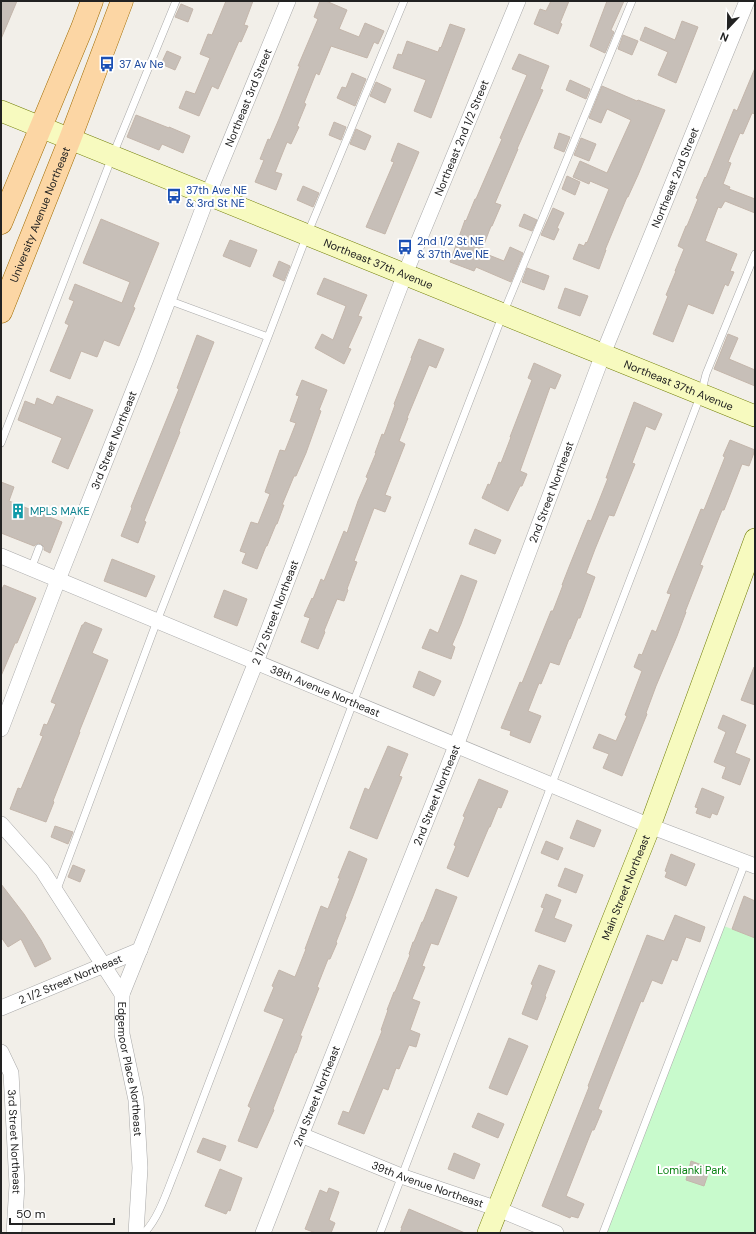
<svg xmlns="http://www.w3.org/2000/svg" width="756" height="1234" viewBox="0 0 756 1234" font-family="'DM Sans',sans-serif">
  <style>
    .park { fill: #c8facc }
    .building { fill: #c7bfb8; stroke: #c4b6ab }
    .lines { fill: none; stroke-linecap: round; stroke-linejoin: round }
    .lane-casing { stroke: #a9a9a9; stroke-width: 8 }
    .street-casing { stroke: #a9a9a9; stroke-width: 16 }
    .secondary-casing { stroke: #707d05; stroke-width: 22 }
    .primary-casing { stroke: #a06b00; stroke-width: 23 }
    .lane { stroke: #fff; stroke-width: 7 }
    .street { stroke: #fff; stroke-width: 15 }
    .secondary { stroke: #f7fabf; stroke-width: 21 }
    .primary { stroke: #fcd6a4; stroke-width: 22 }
    .labels { text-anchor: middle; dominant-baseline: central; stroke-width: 4; stroke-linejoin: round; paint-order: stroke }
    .transit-label { font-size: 11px; fill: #164399; stroke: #fff; text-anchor: start }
    .street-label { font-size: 11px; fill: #222; stroke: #fff }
    .culture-label { font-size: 11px; fill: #0d838f; stroke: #fff; text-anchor: start }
    .park-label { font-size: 11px; fill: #0c8416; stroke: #fff }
  </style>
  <rect width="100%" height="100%" fill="#f2efe9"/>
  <path class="park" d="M724 926 755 938V1233H600Z"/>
  <path class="building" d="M1 1H17L1 39Z
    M226 1H253L244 25 248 26 241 42 239 41 218 89 212 86 199 116 179 108 186 91 195 94 210 58 200 54 208 34 212 35Z
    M320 1H326L347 10 339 29 359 37 365 23 384 31 378 44 374 42 367 58 331 46 319 75 316 73 304 103 306 104 297 126 299 127 291 144 287 142 275 172 282 174 276 190 255 182 264 160 260 159 268 139 270 140 279 119 300 66H298L318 19 314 17Z
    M551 1H569L560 23 562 24 558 34 534 24 540 9 546 11Z
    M607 1H624L611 30 614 32 605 53 590 46Z
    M181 4 193 9 188 22 175 17Z
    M682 21 698 27 676 83 658 75 668 52 640 40 645 27 675 40Z
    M450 24 465 29 431 118 414 111 426 80 393 68 398 54 402 55 407 41 438 52 440 47 441 48Z
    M623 35 638 41 632 55 618 49Z
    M167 51 181 57 175 70 161 64Z
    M519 54 549 66 540 89 543 90 517 149H518L495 203 501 205 492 226H491L481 252 504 261 510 247 523 253 511 282 476 267 474 271 450 262 465 220 466 221 475 199H476L502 139 500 138 527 75 512 69Z
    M755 68V114L752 113 743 134 740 133 728 162 731 163 723 184 730 187 729 189 755 199V213L725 201 721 208 718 207 705 241 737 254 730 271 734 272 728 286 725 284 713 314 688 304 673 342 653 334 668 296 666 295 676 271H675L684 249 678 246 686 226H687L698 199 696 198 705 177 706 178 715 156 734 109 737 111Z
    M352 73 366 79 355 106 337 98 342 87 346 88Z
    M570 80 590 89 586 99 566 90Z
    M376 82 391 89 385 103 370 96Z
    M602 86 637 101 638 100 665 110 638 175 628 197H627L605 250H606L599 269 573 259 579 244 584 246 586 242 587 243 609 189 590 181 589 184 573 177 580 161 607 173 631 120 607 109 601 123 589 118Z
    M136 115 169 128V127L190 136 183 153 162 144 159 150 127 137Z
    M334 122 346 127 341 140 329 135Z
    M356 129 371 136 365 150 350 144Z
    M559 133 570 137 564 152 554 148Z
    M581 138 596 144 589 161 574 155Z
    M398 143 419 152 385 234 366 227 394 162 391 161Z
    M567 176 580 182 575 195 562 189Z
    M303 186 319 193 313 207 297 200Z
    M553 208 564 213 557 228 559 229 554 240 541 235Z
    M524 214 537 220 532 231 519 226Z
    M101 219 159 243 133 307 135 308 119 346 104 340 97 357 81 351 70 379 50 371 69 325 65 323 74 301 69 299 75 284 122 303 130 282 83 263Z
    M230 240 257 250 250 267 223 256Z
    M279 261 290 266 284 281 273 276Z
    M527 268 549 276 544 290 522 282Z
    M324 278 367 295 358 316 362 317 348 348 351 349 344 364 315 348 322 334 333 340 346 306 317 294Z
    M565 288 588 296 580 316 558 308Z
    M728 334 738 338 729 359 755 370V386L714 369Z
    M197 335 214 342 179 431 180 432 144 521 146 522 138 543 121 536 132 508 131 507 179 389 177 388Z
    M419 339 444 349 436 368 429 365 407 418H408L399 441 405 444 385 495 391 497 385 512 374 508 354 561 357 562 347 589 348 590 344 601 337 599 324 631 325 632 318 649 301 642 310 618 304 616 312 598 313 599 321 579 324 581 344 531 347 533 358 501 368 478 366 477 376 453H375L382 434 384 435 395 405 394 404 412 358H411Z
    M534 363 561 375 555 389 550 387 520 471 527 474 522 486H520L508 511 482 498 488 484 490 485 499 462 501 463 511 437H510L532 380 528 378Z
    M302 380 327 390 319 410 321 411 306 453 296 476H294L282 505H284L277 524H276L267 546H266L257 569 242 563 246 553 240 551 251 522 258 524 270 494 265 492 280 450 285 451 296 423 290 421 299 396 296 395Z
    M57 396 93 410 68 469 52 462 62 438 18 420 25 401 35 405 37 398 53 405Z
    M634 402 662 414 655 430 646 426 632 463 635 464 614 516 609 515 595 549 586 573 595 577 580 618H578L570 639H569L559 665 550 662 541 684 539 683 528 711 541 716 530 743 510 735 511 731 501 728 520 682 522 683 551 611H553L563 585H562L569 567 588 520 591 521 608 478H606Z
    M730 440 755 450 749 466 742 464 724 510H722L700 565 703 566 685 612H686L677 636 656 686 646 713 647 714 622 776 603 768 609 754 593 748 599 734 616 741 627 716 625 715 642 671 634 667 639 654 642 655 652 630 656 632 671 594 667 593 701 509 704 510 725 457 723 456Z
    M1 482 14 487 9 501 62 522 50 553 44 550V547L41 544 38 543 34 546 1 533Z
    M475 529 501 540 495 554 469 544Z
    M112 559 155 576 146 597 104 581Z
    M461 575 477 581 461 624 452 645 455 647 451 659 422 648 430 629 438 633Z
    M4 585 36 598 17 643H15L1 676V591Z
    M224 590 247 599 237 626 214 617Z
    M85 622 102 629 92 653 108 660 79 732H80L53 801 54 802 46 822 10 809 18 788 21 789 43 736 40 735 44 724 47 725 56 704 51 702 82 625H83Z
    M754 667H755V705L741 700Z
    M419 671 441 681 434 696 413 687Z
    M723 715 746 725 735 753 750 759 740 785 722 778 726 767 714 762 726 732 718 728Z
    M388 746 408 754 399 776 402 777 377 839 350 828 365 788 369 790Z
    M479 779 508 791 501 808 498 807 490 827H489L468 877 447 868 456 846 454 845 465 817 463 816Z
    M702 788 724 797 717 815 712 813 710 818 696 813 698 808 695 807Z
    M577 820 601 830 594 847 570 838Z
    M55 826 73 832 68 844 51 837Z
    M546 841 563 848 558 860 541 853Z
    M349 851 367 859 353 896 345 916 346 917 336 942 337 943 330 959H328L317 987 319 988 300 1036H302L296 1053H295L273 1109 274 1110 257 1148 238 1141 251 1108 248 1106 271 1051 284 1019 264 1011 274 987 272 986 279 970 295 977 306 949H305L321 906 328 909 340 878H338Z
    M671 854 695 864 686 886 665 877 667 872 665 871Z
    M73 865 85 870 80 882 68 877Z
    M565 868 583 875 576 893 558 886Z
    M1 884 24 914 41 940 51 959 35 967 21 939 8 947 1 937Z
    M436 889 457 897 438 945 431 943 422 966 425 967 412 999 420 1002 410 1030 420 1034 416 1047 409 1045 399 1069 396 1068 388 1090 383 1088 364 1134 338 1124 343 1111 349 1113 382 1031 381 1030 388 1010H387L394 992H395L410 955 409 954 413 942H414L422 922H423Z
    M546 894 561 900 554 918 572 925 565 942 535 931 544 908 541 907Z
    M744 896 755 901V938L732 929Z
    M675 915 705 927 700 942 686 937 677 961 672 959 662 984 652 980 643 1002 641 1001 598 1109 602 1111 594 1130H592L566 1196 584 1204 578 1218 571 1216 570 1218 542 1206 589 1087 588 1086 647 935 664 941Z
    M539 965 555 971 545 996 546 997 537 1020 522 1014 533 985 531 984Z
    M509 1038 528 1046 507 1095 489 1088Z
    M478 1113 504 1124 498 1138 472 1127Z
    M203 1138 226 1146 220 1161 197 1152Z
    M454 1153 480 1164 474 1179 448 1169Z
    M691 1161 710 1168 704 1186 686 1180Z
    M220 1169 242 1178 230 1211 228 1210 226 1214 205 1206Z
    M329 1188 339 1192 329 1220 335 1223 331 1233H316L305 1229 320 1190 327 1193Z
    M409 1209 465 1233H400L402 1228H401Z"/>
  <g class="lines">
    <g class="lane-casing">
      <path id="lane" d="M168 300 268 337
        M1 443 112 157 176 1
        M31 569 39 548
        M56 892 157 621 268 337 307 235 404 1
        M144 1233C160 1217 169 1185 178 1164L353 703 503 314 632 1
        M380 1233 701 394 706 374 755 254
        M603 1233 745 863"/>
    </g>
    <g class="street-casing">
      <g id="street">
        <path id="s1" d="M1 556 650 826 755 866"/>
        <path id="s2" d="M1 729 58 580 146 359 208 195 288 1"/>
        <path id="s3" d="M1 824 42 870 122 994V1034L136 1100 140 1168 136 1233"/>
        <path id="s4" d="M122 994 256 662 405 274 518 1"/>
        <path id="s5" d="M1 1008 140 950"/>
        <path id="s6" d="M1 1052 11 1073 17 1185 14 1233"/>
        <path id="s7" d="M301 1135 401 1176 498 1209 556 1233"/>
        <path id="s8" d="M263 1233 301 1135 456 746 603 354 747 1"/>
      </g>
    </g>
    <g class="secondary-casing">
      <g id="secondary">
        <path id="s9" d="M1 111 755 416"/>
        <path id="s10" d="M488 1233 650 826 755 539"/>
      </g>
    </g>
    <g class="primary-casing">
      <g id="primary">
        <path d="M1 223 82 28 92 1"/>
        <path id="s11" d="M1 312 70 139 122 1"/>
      </g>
    </g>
    <use href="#lane" class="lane"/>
    <use href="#street" class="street"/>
    <use href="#secondary" class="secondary"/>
    <use href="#primary" class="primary"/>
  </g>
  <defs>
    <g id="bus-bare" transform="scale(1.2)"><path d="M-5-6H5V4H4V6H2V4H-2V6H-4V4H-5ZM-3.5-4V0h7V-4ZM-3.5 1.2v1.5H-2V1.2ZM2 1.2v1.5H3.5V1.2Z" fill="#1a4fb4" stroke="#fff" stroke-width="2.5" paint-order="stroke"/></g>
    <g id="building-bare" transform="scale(1.2)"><path d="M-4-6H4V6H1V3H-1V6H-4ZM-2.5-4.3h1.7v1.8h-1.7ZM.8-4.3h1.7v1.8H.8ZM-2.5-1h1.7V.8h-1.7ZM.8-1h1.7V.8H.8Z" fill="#0f9aa8" stroke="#fff" stroke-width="2.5" paint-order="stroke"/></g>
  </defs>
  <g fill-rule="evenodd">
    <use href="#bus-bare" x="107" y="64"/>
    <use href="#bus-bare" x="174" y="196"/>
    <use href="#bus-bare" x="405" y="247"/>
    <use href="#building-bare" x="18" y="511"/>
  </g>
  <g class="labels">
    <g class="transit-label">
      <text x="119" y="64">37 Av Ne</text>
      <text x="186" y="190">37th Ave NE<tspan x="186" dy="13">&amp; 3rd St NE</tspan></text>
      <text x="417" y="241">2nd 1/2 St NE<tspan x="417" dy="13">&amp; 37th Ave NE</tspan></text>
    </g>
    <g class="street-label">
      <text stroke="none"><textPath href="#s2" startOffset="678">Northeast 3rd Street</textPath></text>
      <text stroke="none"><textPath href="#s4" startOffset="921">Northeast 2nd 1/2 Street</textPath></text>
      <text stroke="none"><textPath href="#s8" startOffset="1133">Northeast 2nd Street</textPath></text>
      <text stroke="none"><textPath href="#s11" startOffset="105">University Avenue Northeast</textPath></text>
      <text stroke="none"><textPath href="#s9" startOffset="407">Northeast 37th Avenue</textPath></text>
      <text stroke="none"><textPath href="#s9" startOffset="731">Northeast 37th Avenue</textPath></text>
      <text stroke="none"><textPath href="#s2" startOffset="310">3rd Street Northeast</textPath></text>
      <text stroke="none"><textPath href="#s8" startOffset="795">2nd Street Northeast</textPath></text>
      <text stroke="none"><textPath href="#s4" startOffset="411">2 1/2 Street Northeast</textPath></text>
      <text stroke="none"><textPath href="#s1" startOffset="351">38th Avenue Northeast</textPath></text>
      <text stroke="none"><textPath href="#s8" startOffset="471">2nd Street Northeast</textPath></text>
      <text stroke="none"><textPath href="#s10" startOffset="372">Main Street Northeast</textPath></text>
      <text stroke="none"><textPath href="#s5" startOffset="75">2 1/2 Street Northeast</textPath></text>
      <text stroke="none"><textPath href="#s3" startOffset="285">Edgemoor Place Northeast</textPath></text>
      <text stroke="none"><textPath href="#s8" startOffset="147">2nd Street Northeast</textPath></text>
      <text stroke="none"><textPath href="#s6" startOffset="92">3rd Street Northeast</textPath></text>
      <text stroke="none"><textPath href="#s7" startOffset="136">39th Avenue Northeast</textPath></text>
    </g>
    <g class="culture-label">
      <text x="30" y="511">MPLS MAKE</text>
    </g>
    <g class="park-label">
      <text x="692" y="1170">Lomianki Park</text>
    </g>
  </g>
  <rect width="756" height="1234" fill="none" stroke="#222222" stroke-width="4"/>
  <g transform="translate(728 28) rotate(202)" stroke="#ffffff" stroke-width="3" paint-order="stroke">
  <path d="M0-3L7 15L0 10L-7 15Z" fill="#222222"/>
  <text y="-6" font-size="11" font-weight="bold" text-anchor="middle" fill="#222222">N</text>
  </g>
  <path d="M10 1218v6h104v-6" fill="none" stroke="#222222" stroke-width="2"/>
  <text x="16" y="1218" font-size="12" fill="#222222" stroke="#ffffff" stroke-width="3" paint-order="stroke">50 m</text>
</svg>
